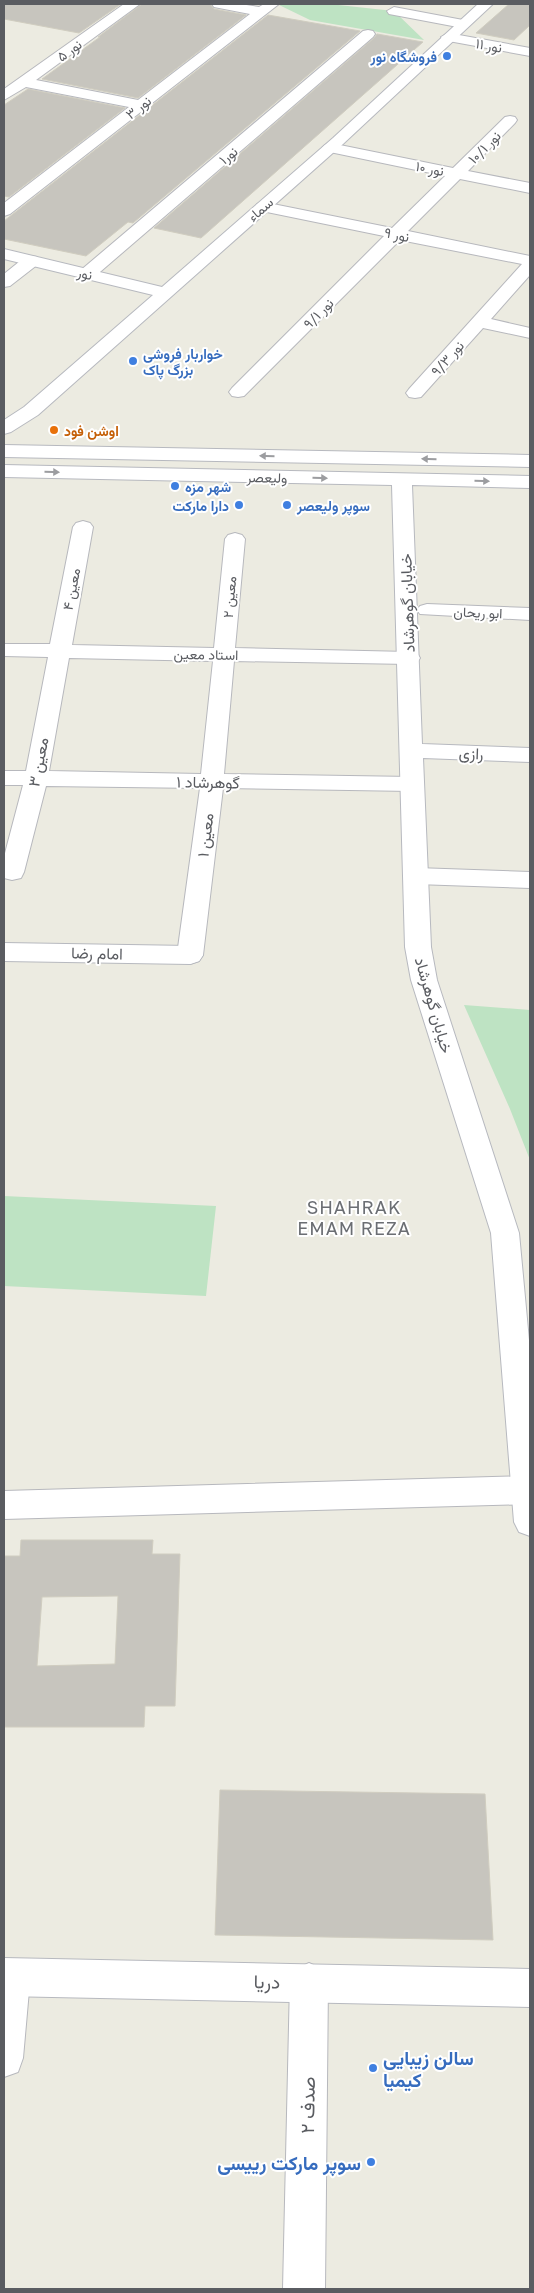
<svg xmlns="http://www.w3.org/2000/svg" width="534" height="2293" viewBox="0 0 534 2293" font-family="'Golos Text',Vazirmatn,sans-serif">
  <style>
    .green { fill: #bee3c3 }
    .building { fill: #c7c5be; stroke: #d0cdc0; fill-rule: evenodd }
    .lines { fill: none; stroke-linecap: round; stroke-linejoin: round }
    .street-casing { stroke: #b7b8bd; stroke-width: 2 }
    .secondary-casing { stroke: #b7b9bf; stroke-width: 2 }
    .street { fill: #fff; fill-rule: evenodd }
    .secondary { fill: #fff; fill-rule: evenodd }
    .oneway { fill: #9c9da0 }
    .shop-dot { fill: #3f7fe0; stroke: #fff; stroke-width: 2 }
    .food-dot { fill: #e8710a; stroke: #fff; stroke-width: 2 }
    .labels { text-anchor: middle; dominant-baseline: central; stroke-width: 4; stroke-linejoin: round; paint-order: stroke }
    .far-street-label { font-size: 14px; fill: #5a5c61; stroke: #fff }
    .far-shop-label { font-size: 14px; font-weight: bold; fill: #366cbe; stroke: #fff; text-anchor: start }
    .far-food-label { font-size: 14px; font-weight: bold; fill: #c56008; stroke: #fff; text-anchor: start }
    .street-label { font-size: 16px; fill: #5a5c61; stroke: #fff }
    .neighbourhood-label { font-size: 18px; letter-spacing: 1px; fill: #6b6e73; stroke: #fff }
    .near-street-label { font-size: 19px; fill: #5a5c61; stroke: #fff }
    .near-shop-label { font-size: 19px; font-weight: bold; fill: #366cbe; stroke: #fff; text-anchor: start }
  </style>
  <rect width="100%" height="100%" fill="#ecebe1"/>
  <path class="green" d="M277 4H329L394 11 424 40 310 20Z
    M464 1005 530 1010V1160L510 1109Z
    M4 1196 216 1206 206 1296 4 1286Z"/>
  <path class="building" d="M4 4H121L79 33 4 19Z
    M142 4H210L214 9 246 15 138 98 42 79 100 37H98Z
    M509 4H530V25L514 40 476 33Z
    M268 15 360 31 133 223 128 222 86 256 4 239V221Z
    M377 34 423 42 201 238 154 228 374 38Z
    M28 89 125 108 9 197 4 196V105Z
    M21 1540H153L152 1554H180L175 1706H145L144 1727H4V1556H20ZM118 1596 115 1664 37 1666 42 1597Z
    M220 1790 485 1794 493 1940 215 1935Z"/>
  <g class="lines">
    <g class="street-casing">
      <path id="street" d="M124 4H140L36 80 138 100 250 14 214 7 212 4H240L259 7 264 4H279L10 214 4 216V203L129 107 26 87 4 100V89Z
        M394 7 463 20 470 24 463 28 389 14 387 11Z
        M368 30 373 31 375 34 373 37 93 278H81L79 274 81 270 363 31Z
        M448 33 530 48V56L443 40 441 37Z
        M510 116 515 117 517 120 515 123 468 171 530 183V193L460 179 408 231 530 256V275L491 319 530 328V338L483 328 421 397 415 398 409 397 406 393 409 389 522 264 400 240 244 396 238 397 232 396 229 392 232 388 384 236 257 210 255 207 257 204 263 202 392 228 445 176 325 151 322 148 325 145 330 143 453 168 505 117Z
        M31 256 37 257 39 261 37 265 10 286 4 287V274L25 257Z
        M83 521 90 523 93 527 72 645 214 648 225 539 228 535 235 533 242 535 245 539 235 648 409 652 417 653 420 658 417 663 409 664 234 661 224 774 412 777 420 779 424 784 420 789 412 791 223 788 203 955 199 961 190 964 181 961 177 955 200 788 46 786 24 872 21 878 12 880 4 878V857L23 785H4V771H26L48 657 4 656V644H50L73 527 76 523ZM69 658 213 661 201 774 49 771Z
        M427 604 530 608V620L420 614 417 610 420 606Z
        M416 868 530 872V888L416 884 407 882 404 876 407 870Z
        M530 1476V1504L4 1519V1491Z
        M11 1960 24 1966 30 1979 23 2058 18 2072 4 2077V1963Z
        M309 1963 322 1969 328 1982 325 2289H283L290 1982 296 1969Z"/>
    </g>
    <g class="secondary-casing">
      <path id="secondary" d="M478 4H493L343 144 38 415 11 432 4 434V420L24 407 153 295 4 259V249L162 287 333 138Z
        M4 445 530 455V467L4 457Z
        M4 465 530 476V488L412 485 422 744 530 748V762L423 758 431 947 437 980 519 1233 530 1351V1536L519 1532 514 1522 491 1233 411 980 405 947 392 485 4 477Z
        M4 943 190 946 199 949 203 955 199 961 190 964 4 961Z
        M4 1958 530 1969V2007L4 1996Z"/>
    </g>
    <use href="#street" class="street"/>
    <use href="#secondary" class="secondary"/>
  </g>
  <defs><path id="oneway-solid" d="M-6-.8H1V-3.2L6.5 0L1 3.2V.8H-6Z" transform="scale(1.25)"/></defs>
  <g class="oneway">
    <use href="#oneway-solid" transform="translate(267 456) rotate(-179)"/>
    <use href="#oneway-solid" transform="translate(429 459) rotate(-179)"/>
    <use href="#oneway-solid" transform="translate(52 472) rotate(1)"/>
    <use href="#oneway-solid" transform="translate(320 478) rotate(1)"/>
    <use href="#oneway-solid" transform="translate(482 481) rotate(1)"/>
  </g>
  <g class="shop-dot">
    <circle cx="447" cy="56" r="5"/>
    <circle cx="133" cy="361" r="5"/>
    <circle cx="175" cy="486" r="5"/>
    <circle cx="239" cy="505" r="5"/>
    <circle cx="287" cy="505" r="5"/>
    <circle cx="373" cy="2068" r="5"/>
    <circle cx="371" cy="2162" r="5"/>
  </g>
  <circle class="food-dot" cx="54" cy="430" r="5"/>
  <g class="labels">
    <g class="far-street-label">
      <text transform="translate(489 45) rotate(10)">نور ۱۱</text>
      <text transform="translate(69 50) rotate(-36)">نور ۵</text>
      <text transform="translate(138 107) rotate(-38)">نور ۳</text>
      <text transform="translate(484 147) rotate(-45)">نور ۱۰/۱</text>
      <text transform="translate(228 155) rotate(-40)">نور۱</text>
      <text transform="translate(430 168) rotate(11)">نور ۱۰</text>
      <text transform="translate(260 209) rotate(-41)">سماء</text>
      <text transform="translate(397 234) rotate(12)">نور ۹</text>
      <text transform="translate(85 273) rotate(13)">نور</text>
      <text transform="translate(318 313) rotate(-45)">نور ۹/۱</text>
      <text transform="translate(447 358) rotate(-48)">نور ۹/۳</text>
      <text transform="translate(267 477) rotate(1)">ولیعصر</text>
      <text transform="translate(71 589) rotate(-79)">معین ۴</text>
      <text transform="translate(229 597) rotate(-85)">معین ۲</text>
      <text transform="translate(478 612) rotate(2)">ابو ریحان</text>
      <text transform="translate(206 654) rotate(1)">استاد معین</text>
    </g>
    <g class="far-shop-label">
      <text x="437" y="56" text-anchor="end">فروشگاه نور</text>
      <text x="143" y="353">خواربار فروشی<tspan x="143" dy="16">بزرگ پاک</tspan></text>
      <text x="185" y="486">شهر مزه</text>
      <text x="229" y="505" text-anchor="end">دارا مارکت</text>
      <text x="297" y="505">سوپر ولیعصر</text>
    </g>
    <g class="far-food-label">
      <text x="64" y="430">اوشن فود</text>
    </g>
    <g class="street-label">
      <text transform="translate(407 603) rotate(-92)">خیابان گوهرشاد</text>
      <text transform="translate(471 753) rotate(2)">رازی</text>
      <text transform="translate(38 762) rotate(-79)">معین ۳</text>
      <text transform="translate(208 782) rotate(1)">گوهرشاد ۱</text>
      <text transform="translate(205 835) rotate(-83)">معین ۱</text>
      <text transform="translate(97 953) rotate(1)">امام رضا</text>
      <text transform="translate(434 1005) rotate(74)">خیابان گوهرشاد</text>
    </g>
    <g class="neighbourhood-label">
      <text x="354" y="1207">SHAHRAK<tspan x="354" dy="21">EMAM REZA</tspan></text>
    </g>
    <g class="near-street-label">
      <text transform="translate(267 1981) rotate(1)">دریا</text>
      <text transform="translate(307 2105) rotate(-89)">صدف ۲</text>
    </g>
    <g class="near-shop-label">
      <text x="383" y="2057">سالن زیبایی<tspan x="383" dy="22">کیمیا</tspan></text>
      <text x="361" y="2162" text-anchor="end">سوپر مارکت رییسی</text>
    </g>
  </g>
  <rect width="534" height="2293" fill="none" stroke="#5a5c61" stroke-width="10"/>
</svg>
